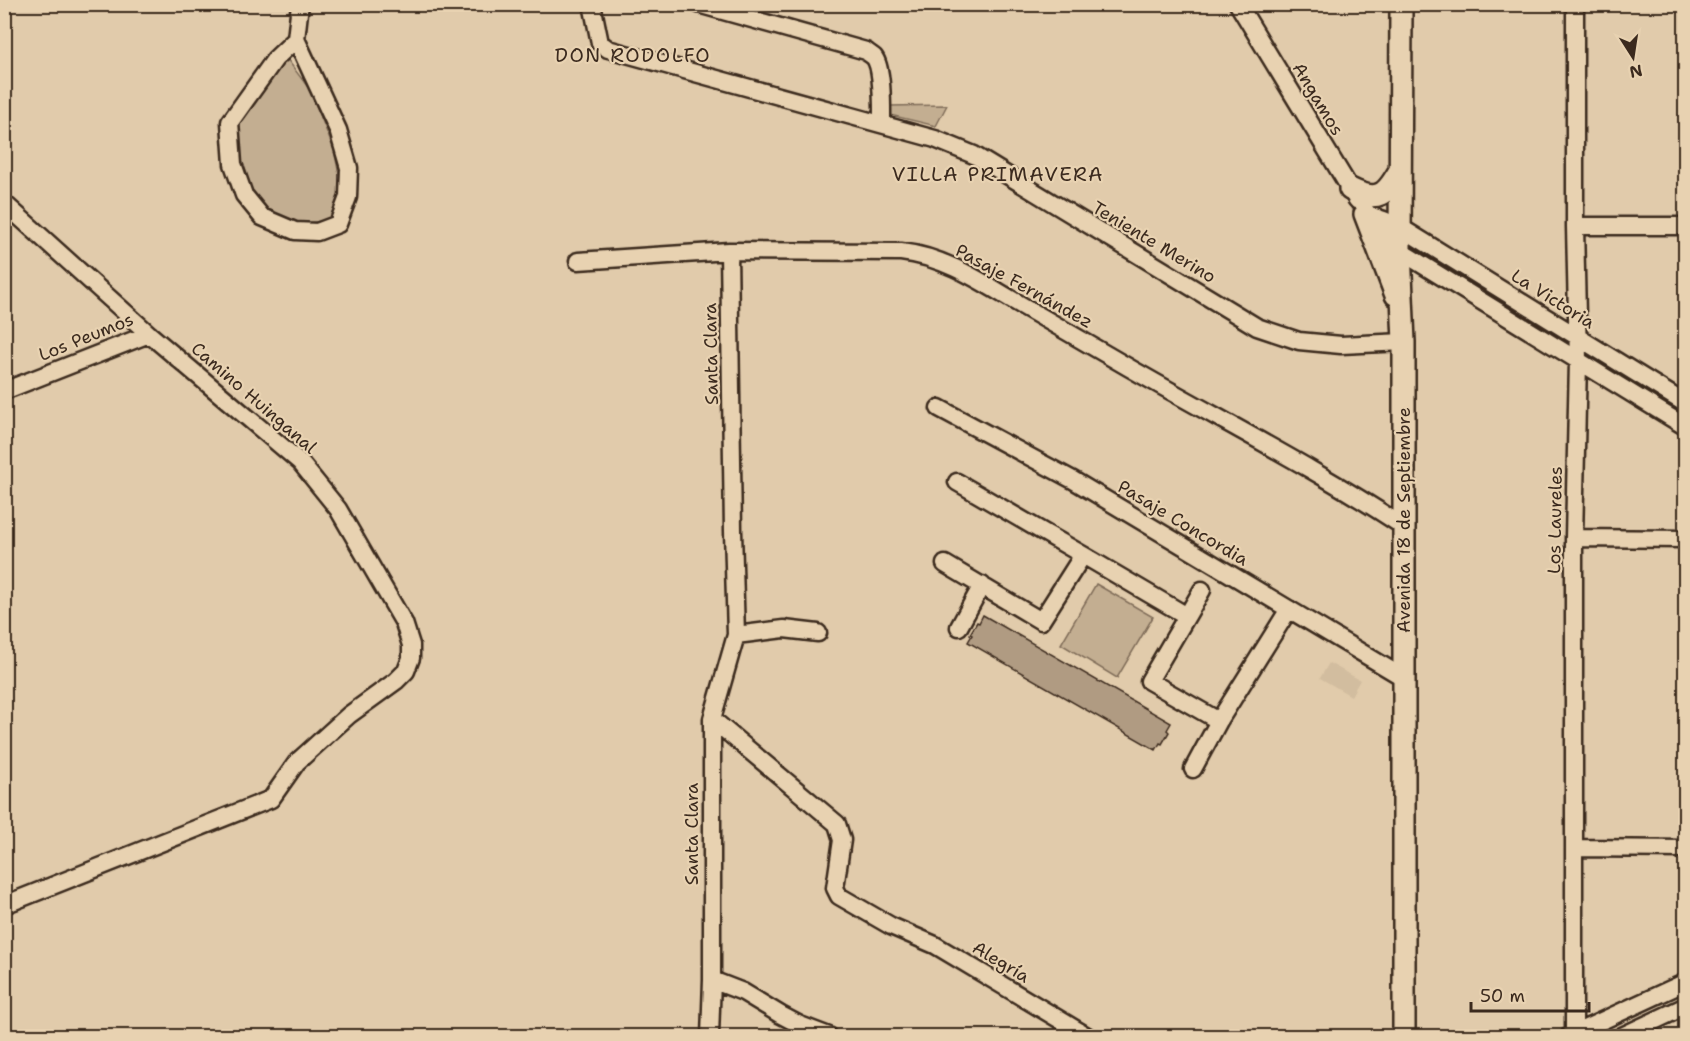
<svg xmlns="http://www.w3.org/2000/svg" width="1690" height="1041" viewBox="0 0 1690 1041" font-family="'Shantell Sans',sans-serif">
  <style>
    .built { fill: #d2bd9f }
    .green { fill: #c3ae91; stroke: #7f6c58; stroke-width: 1.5 }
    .building { fill: #b09b82; stroke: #3b2a1e; stroke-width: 1.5 }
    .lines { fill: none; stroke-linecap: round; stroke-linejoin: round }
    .minor-casing { stroke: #3b2a1e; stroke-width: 21 }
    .major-casing { stroke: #3b2a1e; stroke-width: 26 }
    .minor { stroke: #e8d2b1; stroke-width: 16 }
    .major { stroke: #e8d2b1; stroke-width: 21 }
    .labels { text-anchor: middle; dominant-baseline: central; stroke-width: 4.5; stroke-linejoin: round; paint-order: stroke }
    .street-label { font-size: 18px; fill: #3b2a1e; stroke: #e8d2b1 }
    .neighbourhood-label { font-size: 20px; letter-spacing: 1.5px; fill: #3b2a1e; stroke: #e8d2b1 }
  </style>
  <rect width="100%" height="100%" fill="#e1cbab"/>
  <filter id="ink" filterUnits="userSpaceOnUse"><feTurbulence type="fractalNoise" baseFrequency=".0167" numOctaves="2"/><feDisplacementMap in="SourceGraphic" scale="12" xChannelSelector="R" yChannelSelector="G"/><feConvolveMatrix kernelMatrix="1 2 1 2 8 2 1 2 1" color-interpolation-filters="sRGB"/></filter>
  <g filter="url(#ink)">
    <path class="built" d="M1329 663 1360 680 1351 696 1320 678Z"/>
    <path class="green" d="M287 59 310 90 334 150 341 184 339 208 328 220 295 225 267 216 246 193 234 125 268 74Z
      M947 105 936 126 890 115 889 106Z
      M1096 584 1153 617 1117 678 1061 644Z"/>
    <path class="building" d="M983 615 1171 723 1167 730 1169 732 1162 744 1160 743 1156 750 968 642 972 635 970 634 977 622 979 623Z"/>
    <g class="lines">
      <g class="minor-casing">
        <path id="minor" d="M592 4 600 43 608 49 935 139 974 155 1257 327 1299 341 1341 345 1404 342
          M698 4 866 51C868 53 873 56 874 57 883 68 882 108 882 123
          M1238 4 1357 200
          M296 39 275 59 230 122 233 164 244 195 262 217 295 231 317 232 338 224 348 197 349 168 338 130 296 39 300 4
          M4 203 149 334 300 462 338 509 404 623 411 645V658L406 671 396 681 349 715 297 762 271 799 4 905
          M1366 214 1384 220 1400 227 1686 404
          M1371 221 1386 239 1400 251 1686 427
          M1575 226H1686
          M578 261 729 251 901 252C946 257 983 283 1021 305 1056 325 1092 346 1128 367 1220 420 1315 468 1404 527
          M4 391 149 334
          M939 408 1073 480 1404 678
          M957 482 1083 555
          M1574 538 1686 539
          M945 564 1041 621 1083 555 1187 616 1149 681 1219 721 1289 609
          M1187 616 1202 590
          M959 627 982 585
          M736 635 784 629 818 633
          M712 719 837 824 842 840 835 888 839 896 891 926 935 945 1087 1036
          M1193 769 1219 721
          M1574 848 1686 849
          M712 980 743 992 781 1015 800 1025 829 1036
          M710 1036 712 980V719L736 635 733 531 729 251
          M1569 1036 1686 982
          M1574 1036V538L1578 361 1575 226V4
          M1622 1036 1686 1006"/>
      </g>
      <g class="major-casing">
        <path id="major" d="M1401 4 1400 251 1404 342V1036
          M1350 189C1378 203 1386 195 1400 170
          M1365 214 1396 295"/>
      </g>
      <use href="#minor" class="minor"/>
      <use href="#major" class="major"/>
    </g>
  </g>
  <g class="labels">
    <g class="street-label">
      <text transform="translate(1318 99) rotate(59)">Angamos</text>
      <text transform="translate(1154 242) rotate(31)">Teniente Merino</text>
      <text transform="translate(1024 286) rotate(29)">Pasaje Fernández</text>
      <text transform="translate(1553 299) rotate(32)">La Victoria</text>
      <text transform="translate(86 337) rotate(-22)">Los Peumos</text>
      <text transform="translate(711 354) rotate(-91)">Santa Clara</text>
      <text transform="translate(254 398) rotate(41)">Camino Huinganal</text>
      <text transform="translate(1404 520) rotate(-90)">Avenida 18 de Septiembre</text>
      <text transform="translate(1555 520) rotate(-89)">Los Laureles</text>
      <text transform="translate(1183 523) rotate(31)">Pasaje Concordia</text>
      <text transform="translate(692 834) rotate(-90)">Santa Clara</text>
      <text transform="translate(1001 962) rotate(31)">Alegría</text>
    </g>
    <g class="neighbourhood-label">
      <text x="633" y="55">DON RODOLFO</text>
      <text x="998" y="174">VILLA PRIMAVERA</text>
    </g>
  </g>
  <rect width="1690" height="1041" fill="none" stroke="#e8d2b1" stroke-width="24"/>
  <rect x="12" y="12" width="1666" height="1017" fill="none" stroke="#3b2a1e" stroke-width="2" filter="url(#ink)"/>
  <g transform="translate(1633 57) rotate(168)" stroke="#e8d2b1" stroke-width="4.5" paint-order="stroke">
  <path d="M0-4.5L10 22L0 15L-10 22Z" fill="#3b2a1e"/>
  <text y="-9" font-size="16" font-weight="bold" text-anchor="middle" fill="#3b2a1e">N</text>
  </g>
  <path d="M1471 1002v9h118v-9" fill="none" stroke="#3b2a1e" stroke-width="3"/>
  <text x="1480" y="1002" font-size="18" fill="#3b2a1e" stroke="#e8d2b1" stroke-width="4.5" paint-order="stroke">50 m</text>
</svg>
